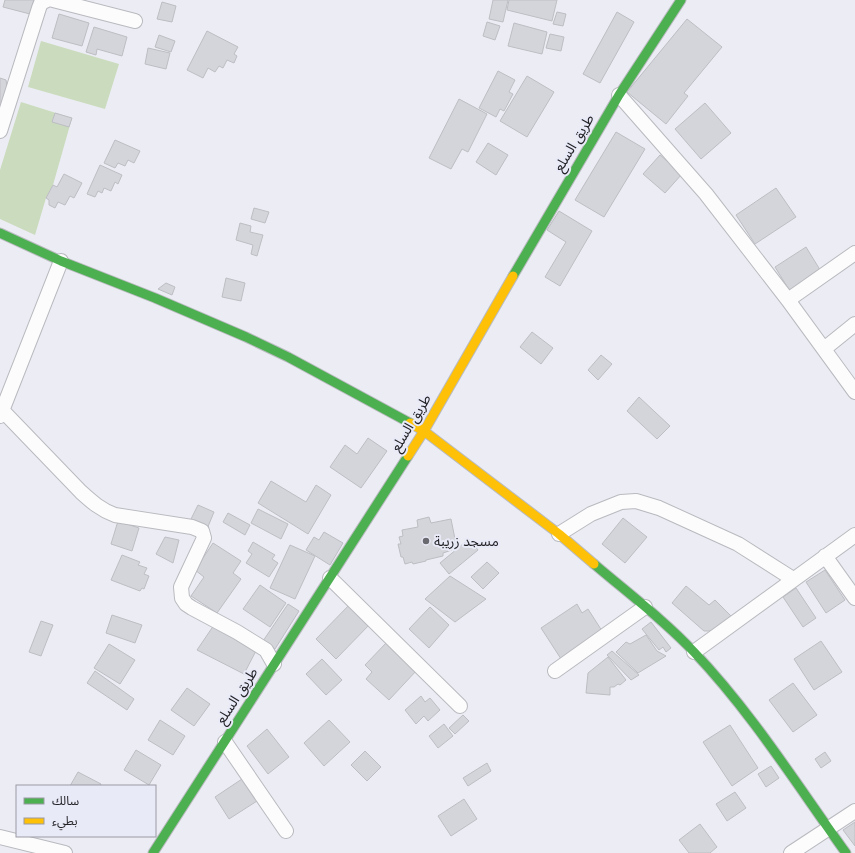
<svg xmlns="http://www.w3.org/2000/svg" width="855" height="853" viewBox="0 0 855 853" font-family="Spectral,'Noto Sans Arabic',serif">
  <style>
    .green { fill: #cbdbbd }
    .building { fill: #d4d5da; stroke: #bdbec3 }
    .lines { fill: none; stroke-linecap: round; stroke-linejoin: round }
    .street-casing { stroke: #b9babf; stroke-width: 16 }
    .fast-casing { stroke: #b9babf; stroke-width: 11 }
    .slow-casing { stroke: #b9babf; stroke-width: 11 }
    .street { stroke: #fcfcfd; stroke-width: 14 }
    .fast { stroke: #4caf50; stroke-width: 9 }
    .slow { stroke: #ffc107; stroke-width: 9 }
    .poi-dot { fill: #69696f; stroke: #e9eaf7; stroke-width: 1.5 }
    .labels { text-anchor: middle; dominant-baseline: central; stroke-width: 4; stroke-linejoin: round; paint-order: stroke }
    .street-label { font-size: 14px; fill: #222227; stroke: #e9eaf7 }
    .poi-label { font-size: 14px; fill: #222227; stroke: #e9eaf7; text-anchor: start }
  </style>
  <rect width="100%" height="100%" fill="#ecedf4"/>
  <path class="green" d="M41 41 119 64 105 109 28 87Z
    M21 102 72 118 53 185 46 198 35 235 0 219V170Z"/>
  <path class="building" d="M5 0H34L30 14 3 7Z
    M493 0H508L503 22 489 19Z
    M509 0H557L552 21 507 10Z
    M162 2 176 6 172 22 157 19Z
    M557 12 566 14 563 26 553 24Z
    M617 12 634 22 600 83 583 74Z
    M59 14 89 23 82 46 52 38Z
    M687 19 722 47 684 93 688 96 666 124 627 92Z
    M487 22 500 26 495 40 483 36Z
    M514 23 547 32 542 54 508 46Z
    M94 27 127 37 122 56 97 49 96 55 86 52Z
    M207 31 238 47 234 54 237 56 234 63 227 60 223 68 219 66 215 72 208 68 203 78 187 70Z
    M550 34 564 37 561 51 546 48Z
    M159 35 175 41 171 52 155 47Z
    M148 48 170 53 166 69 145 64Z
    M498 71 515 80 509 92 513 94 504 111 500 109 496 117 479 108Z
    M527 76 554 92 527 137 500 121Z
    M0 78 6 80 7 87 0 108Z
    M459 99 487 114 468 152 462 149 451 169 429 158Z
    M705 103 731 133 701 159 675 129Z
    M55 113 72 118 69 127 52 122Z
    M616 132 645 149 604 217 575 200Z
    M115 140 140 151 134 163 128 160 125 166 118 163 115 168 104 163Z
    M488 143 508 155 496 175 476 162Z
    M660 155 682 174 665 193 643 174Z
    M100 165 122 175 118 184 115 182 111 191 104 188 102 193 98 191 95 197 87 194Z
    M64 174 82 183 74 198 70 196 65 205 58 202 55 208 49 205V200L46 198 53 185 57 187Z
    M776 188 796 217 755 244 736 215Z
    M254 208 269 212 265 223 251 219Z
    M559 211 592 231 560 286 545 277 566 242 547 230Z
    M240 223 251 226 250 232 263 235 257 256 251 254 253 245 236 240Z
    M806 247 822 273 791 293 775 267Z
    M226 278 245 283 241 301 222 297Z
    M166 283 175 287 172 295 158 289Z
    M532 332 553 348 541 364 520 347Z
    M601 355 612 364 598 380 588 370Z
    M639 397 670 426 657 439 627 411Z
    M368 438 387 451 361 488 330 467 345 445 357 454Z
    M271 481 306 502 316 485 331 495 308 534 258 503Z
    M198 505 214 512 207 529 190 521Z
    M258 509 288 524 281 539 251 523Z
    M228 513 250 525 245 535 223 522Z
    M429 517 431 523 451 519 456 544 451 545 452 550 443 553V556L426 560V561L413 564 412 562 405 564 403 557H401L398 544H401L399 537 403 536 402 530 418 527 417 520Z
    M623 518 647 537 625 563 602 544Z
    M118 521 139 528 132 551 111 544Z
    M324 532 343 543 330 565 306 550 314 537 319 540Z
    M165 537 179 540 173 563 156 554Z
    M469 539 478 550 449 574 440 563Z
    M253 542 275 555 272 559 278 563 269 577 246 563 252 554 248 551Z
    M213 543 241 561 233 573 241 579 217 613 191 596 204 577 195 570Z
    M290 545 315 556 295 599 270 588Z
    M122 555 140 562 138 565 147 568 144 574 149 576 144 589 142 588 140 591 111 580Z
    M487 562 499 573 483 589 471 577Z
    M825 570 845 600 826 613 806 582Z
    M450 576 486 599 455 622 425 599Z
    M260 585 286 603 270 627 243 609Z
    M686 586 709 605 715 600 731 616 712 631H704L672 603Z
    M796 588 816 618 803 627 783 597Z
    M351 603 371 623 336 659 316 639Z
    M288 604 299 611 275 649 263 641Z
    M577 604 582 613 588 609 604 634 563 662 541 628Z
    M430 607 449 625 429 648 409 629Z
    M112 615 142 625 135 643 106 633Z
    M41 621 53 625 41 656 29 652Z
    M651 622 671 648 666 652 663 647 659 650 642 629Z
    M214 625 258 647 244 674 197 650Z
    M646 635 657 651 666 656 638 673 616 652 626 642 630 644Z
    M821 641 842 672 814 690 794 659Z
    M387 642 417 670 389 700 366 679 372 672 365 665Z
    M109 644 135 660 120 684 94 668Z
    M612 651 639 675 631 680 607 655Z
    M608 657 626 680 620 685 618 684 614 687H610V695L586 693 588 673Z
    M322 659 342 680 326 695 306 674Z
    M95 671 134 699 127 710 87 683Z
    M793 683 817 715 793 732 769 700Z
    M187 688 210 704 194 726 171 710Z
    M421 696 425 702 430 698 440 710 428 721 424 716 416 724 405 710Z
    M463 715 469 721 455 734 449 728Z
    M160 720 185 736 173 755 148 740Z
    M329 720 350 742 324 766 304 743Z
    M444 724 453 736 438 748 429 736Z
    M730 725 758 768 732 786 703 742Z
    M267 729 289 757 268 774 247 746Z
    M136 750 161 765 149 785 124 770Z
    M365 751 381 767 367 781 351 765Z
    M825 752 831 761 821 768 815 759Z
    M487 763 491 771 468 786 463 778Z
    M771 766 779 778 766 787 758 774Z
    M78 772 101 784 100 786H70Z
    M242 779 257 801 229 819 215 797Z
    M735 792 746 808 727 821 716 804Z
    M464 799 477 819 451 836 438 816Z
    M855 822V846L843 830Z
    M700 824 717 847 710 853H689L679 840Z"/>
  <g class="lines">
    <g class="street-casing">
      <path id="street" d="M53 0 135 21
        M619 95 706 194 788 300 855 392
        M0 131 39 8 41 3 47 0
        M788 300 855 253
        M824 349 855 324
        M2 410 81 492C92 502 101 510 115 515L192 527 202 531 204 538 181 587 182 598 186 604 192 608 237 632 266 650 274 664
        M0 416 61 261
        M559 534 591 514 621 502 636 501 659 508 738 544 793 579
        M825 556 855 598
        M330 578 460 706
        M694 652 855 535
        M555 671 645 607
        M225 742 286 831
        M0 837 65 853
        M791 853 855 811"/>
    </g>
    <g class="fast-casing">
      <path id="fast" d="M0 233 61 261 155 298 246 337 288 357 410 423
        M513 276 619 95 681 0
        M594 564C628 593 664 620 694 652 752 713 797 785 846 853
        M153 853 408 456"/>
    </g>
    <g class="slow-casing">
      <path id="slow" d="M410 423 424 431 559 534 594 564
        M408 456 424 431 513 276"/>
    </g>
    <use href="#street" class="street"/>
    <use href="#fast" class="fast"/>
    <use href="#slow" class="slow"/>
  </g>
  <circle class="poi-dot" cx="426" cy="541" r="4"/>
  <g class="labels">
    <g class="street-label">
      <text transform="translate(574 143) rotate(-59)">طريق السلع</text>
      <text transform="translate(411 423) rotate(-59)">طريق السلع</text>
      <text transform="translate(237 696) rotate(-57)">طريق السلع</text>
    </g>
    <g class="poi-label">
      <text x="434" y="541">مسجد زريبة</text>
    </g>
  </g>
  <rect x="16" y="785" width="140" height="52" fill="#e9eaf7" stroke="#999aa4"/>
  <rect x="24" y="798" width="20" height="6" fill="#4caf50" stroke="#999aa4"/>
  <text x="52" y="805" font-size="12" fill="#222227">سالك</text>
  <rect x="24" y="818" width="20" height="6" fill="#ffc107" stroke="#999aa4"/>
  <text x="52" y="825" font-size="12" fill="#222227">بطيء</text>
</svg>
